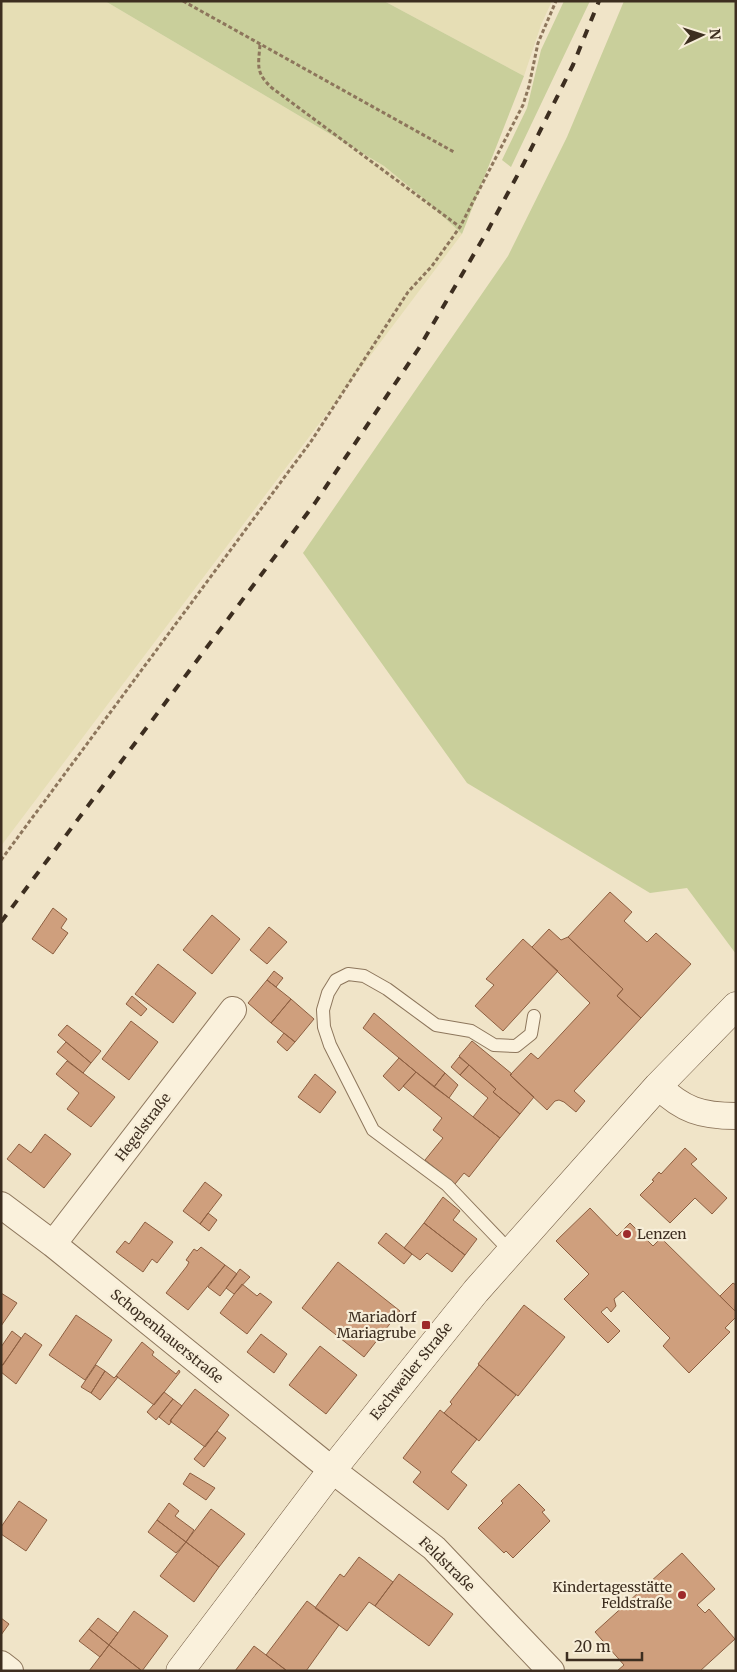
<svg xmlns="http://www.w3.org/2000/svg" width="737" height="1672" viewBox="0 0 737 1672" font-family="Merriweather,serif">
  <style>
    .farmland { fill: #e6deb5 }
    .green { fill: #c9cf9b }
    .building { fill: #cf9f7d; stroke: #8d5f41 }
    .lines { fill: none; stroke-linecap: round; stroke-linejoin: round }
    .lane-casing { stroke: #8d765c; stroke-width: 14 }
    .street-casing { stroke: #8d765c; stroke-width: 28 }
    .secondary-casing { stroke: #6f573f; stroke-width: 29 }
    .path { stroke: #8d765c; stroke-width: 3; stroke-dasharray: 4 2.5; stroke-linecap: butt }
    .lane { stroke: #faf1dc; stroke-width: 12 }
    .street { stroke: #faf1dc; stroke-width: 26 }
    .secondary { stroke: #faf1dc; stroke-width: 28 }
    .rail { stroke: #3d2e20; stroke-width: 4; stroke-dasharray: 9 9; stroke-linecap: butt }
    .poi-dot { fill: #9e2a2b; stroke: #f7eed8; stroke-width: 2 }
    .labels { text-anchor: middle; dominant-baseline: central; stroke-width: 4.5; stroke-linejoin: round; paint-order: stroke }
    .street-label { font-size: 14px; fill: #3d2e20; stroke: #f7eed8 }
    .poi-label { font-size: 14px; fill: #3d2e20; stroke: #f7eed8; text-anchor: end }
  </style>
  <rect width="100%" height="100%" fill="#f0e4c8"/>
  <path class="farmland" d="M1 1H105L384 166 424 199 462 234 1 846Z
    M384 1H552L541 25 524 76Z"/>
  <path class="green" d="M105 1H384L524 76 462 234 424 199 384 166Z
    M564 1H590L511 167 502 160 527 108 541 50Z
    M624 1H736V954L687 888 650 893 467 783 303 553 508 256 567 137Z"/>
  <path class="building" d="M610 892 632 912 624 921 647 942 656 933 691 964 641 1018 617 996 623 989 568 937Z
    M53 908 67 919 61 928 68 933 53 954 32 939Z
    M212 915 240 939 212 974 183 950Z
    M269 927 287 942 267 964 250 950Z
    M549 929 561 940 568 937 623 989 617 996 641 1018 574 1091 585 1101 576 1112 564 1102 559 1100 555 1101 547 1110 510 1075 531 1053 538 1059 590 1003 532 947Z
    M523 939 558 971 503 1031 475 1006 494 985 486 979Z
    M158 964 196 993 173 1023 135 994Z
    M274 971 283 978 276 987 267 980Z
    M267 980 291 999 271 1023 248 1003Z
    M132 996 147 1009 141 1016 126 1004Z
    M291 999 314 1019 295 1042 271 1023Z
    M374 1013 445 1073 434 1087 363 1028Z
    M131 1021 158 1042 129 1080 102 1059Z
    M67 1025 101 1051 91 1063 58 1035Z
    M284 1033 295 1042 287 1051 277 1042Z
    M472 1041 512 1074 510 1075 534 1097 520 1114 493 1092 496 1089 459 1056Z
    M66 1042 91 1063 83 1073 57 1052Z
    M459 1057 469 1065 460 1075 451 1067Z
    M399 1058 416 1072 399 1091 383 1076Z
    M67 1061 115 1097 91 1127 67 1109 79 1093 56 1074Z
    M469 1065 496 1089 493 1092 520 1114 500 1138 473 1117 488 1098 460 1075Z
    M416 1072 500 1138 469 1177 464 1173 455 1184 425 1160 443 1138 433 1130 442 1118 403 1086Z
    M445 1073 458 1085 449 1098 434 1087Z
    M315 1074 336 1092 320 1113 298 1097Z
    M45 1134 71 1154 44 1188 7 1159 19 1144 31 1153Z
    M685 1148 697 1159 691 1164 727 1198 712 1214 695 1198 670 1223 640 1195 654 1181 652 1180 659 1172 661 1174Z
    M205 1182 222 1195 200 1224 183 1211Z
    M443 1197 460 1211 453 1220 477 1239 465 1255 424 1223Z
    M590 1208 617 1236 630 1223 653 1246 661 1238 736 1312V1317L725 1328 730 1332 689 1373 663 1346 670 1338 623 1291 614 1299 616 1306 611 1312 607 1307 601 1312 620 1331 608 1343 564 1299 589 1274 556 1241Z
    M208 1213 217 1220 209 1231 200 1224Z
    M145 1222 173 1242 157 1263 152 1259 143 1272 116 1252 125 1241 129 1244Z
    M424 1223 465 1255 452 1272 427 1253 420 1260 404 1248Z
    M386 1233 412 1254 404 1264 378 1243Z
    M201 1247 225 1265 188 1310 166 1293 187 1266 189 1262 186 1260 194 1249 197 1251Z
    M338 1262 400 1311 364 1357 302 1308Z
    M225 1265 237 1274 220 1296 208 1287Z
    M240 1269 250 1277 234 1294 226 1288Z
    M733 1283 736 1285 735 1311 720 1296Z
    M242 1284 257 1296 260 1293 272 1302 247 1334 220 1313Z
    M1 1293 17 1303 1 1326Z
    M524 1305 565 1337 518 1396 478 1364Z
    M76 1315 112 1340 85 1380 49 1355Z
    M12 1331 21 1338 3 1365 1 1364V1347Z
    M25 1333 42 1345 16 1384 1 1372V1367Z
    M261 1334 287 1354 274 1373 247 1352Z
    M142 1342 154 1352 152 1355 176 1374 179 1370 180 1372 154 1405 116 1376Z
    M320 1346 357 1375 326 1414 289 1385Z
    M96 1365 105 1371 91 1393 81 1387Z
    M479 1365 516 1395 479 1441 444 1413 452 1404 450 1402Z
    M105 1371 114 1378 116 1376 118 1377 100 1400 91 1393Z
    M195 1389 229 1415 205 1447 170 1421Z
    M164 1392 173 1399 156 1420 147 1412Z
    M173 1399 182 1406 170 1421H172L169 1425 159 1417Z
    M440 1410 477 1439 451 1472 467 1485 448 1510 413 1482 421 1472 403 1458Z
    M217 1431 226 1438 204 1467 194 1459Z
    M190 1473 215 1488 206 1500 183 1484Z
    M519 1484 545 1510 542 1512 550 1521 513 1558 506 1551 504 1553 478 1528 503 1503 501 1501Z
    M19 1501 47 1520 26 1551 1 1534V1527Z
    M169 1503 179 1511 175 1516 194 1530 186 1542 157 1520Z
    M211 1509 245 1534 219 1567 186 1542Z
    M157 1520 186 1542 176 1553 148 1532Z
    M186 1542 219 1567 194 1602 160 1576Z
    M682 1553 715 1589 697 1605 705 1613 709 1609 735 1639 700 1671H617L624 1665 595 1632Z
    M359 1557 393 1582 375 1606 369 1602 347 1631 315 1608 340 1574 344 1577Z
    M399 1574 453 1614 429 1646 375 1606Z
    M307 1601 339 1625 306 1671H287L266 1655Z
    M134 1611 168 1636 142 1671 109 1645Z
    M1 1618 9 1624 1 1635Z
    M98 1618 118 1633 109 1645 89 1629Z
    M89 1629 109 1645 100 1657 79 1641Z
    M109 1645 142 1671H89Z
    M254 1646 286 1670V1671H235Z"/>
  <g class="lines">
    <g class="lane-casing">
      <path id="lane" d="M510 1251 447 1185 373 1130 330 1045 324 1027 323 1010 328 993 336 980 348 974 364 976 387 989 436 1025 471 1031 494 1045 516 1046 531 1034 534 1016"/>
    </g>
    <g class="street-casing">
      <path id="street" d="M658 1086C683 1110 701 1116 736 1116
        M1 1205 53 1244 332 1470 434 1548 551 1671
        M53 1244 233 1010
        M1 1664 10 1671"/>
    </g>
    <g class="secondary-casing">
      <path id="secondary" d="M180 1671 332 1470 476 1291 658 1086 736 1006"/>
    </g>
    <path class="path" d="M183 1 454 152
      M260 45C258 67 256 73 272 88L460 227
      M1 860 312 440 408 292 432 266 460 227 523 105 529 86 538 43 556 1"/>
    <use href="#lane" class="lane"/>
    <use href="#street" class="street"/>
    <use href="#secondary" class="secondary"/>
    <path class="rail" d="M1 922 315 503 419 348 488 230 524 163 573 65 599 1"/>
  </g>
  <g class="poi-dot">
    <circle cx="627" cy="1234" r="5"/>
    <rect x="421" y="1320" width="10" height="10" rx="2.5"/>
    <circle cx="682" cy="1595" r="5"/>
  </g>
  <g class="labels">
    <g class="street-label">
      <text transform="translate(143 1127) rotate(-53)">Hegelstraße</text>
      <text transform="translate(167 1336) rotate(39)">Schopenhauerstraße</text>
      <text transform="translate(411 1371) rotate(-51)">Eschweiler Straße</text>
      <text transform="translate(447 1564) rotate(44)">Feldstraße</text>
    </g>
    <g class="poi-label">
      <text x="637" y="1234" text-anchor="start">Lenzen</text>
      <text x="416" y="1317">Mariadorf<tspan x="416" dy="16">Mariagrube</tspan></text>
      <text x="672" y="1587">Kindertagesstätte<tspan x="672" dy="16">Feldstraße</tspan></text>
    </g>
  </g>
  <rect width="737" height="1672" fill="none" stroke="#3d2e20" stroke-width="5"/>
  <g transform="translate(702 35) rotate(86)" stroke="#f7eed8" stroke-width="4" paint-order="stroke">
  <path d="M0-4L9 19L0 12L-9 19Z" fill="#3d2e20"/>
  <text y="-8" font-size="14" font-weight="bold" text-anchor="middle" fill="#3d2e20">N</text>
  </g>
  <path d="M567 1652v8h75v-8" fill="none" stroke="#3d2e20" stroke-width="2.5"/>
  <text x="574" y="1652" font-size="15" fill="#3d2e20" stroke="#f7eed8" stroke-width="4" paint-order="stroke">20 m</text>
</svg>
